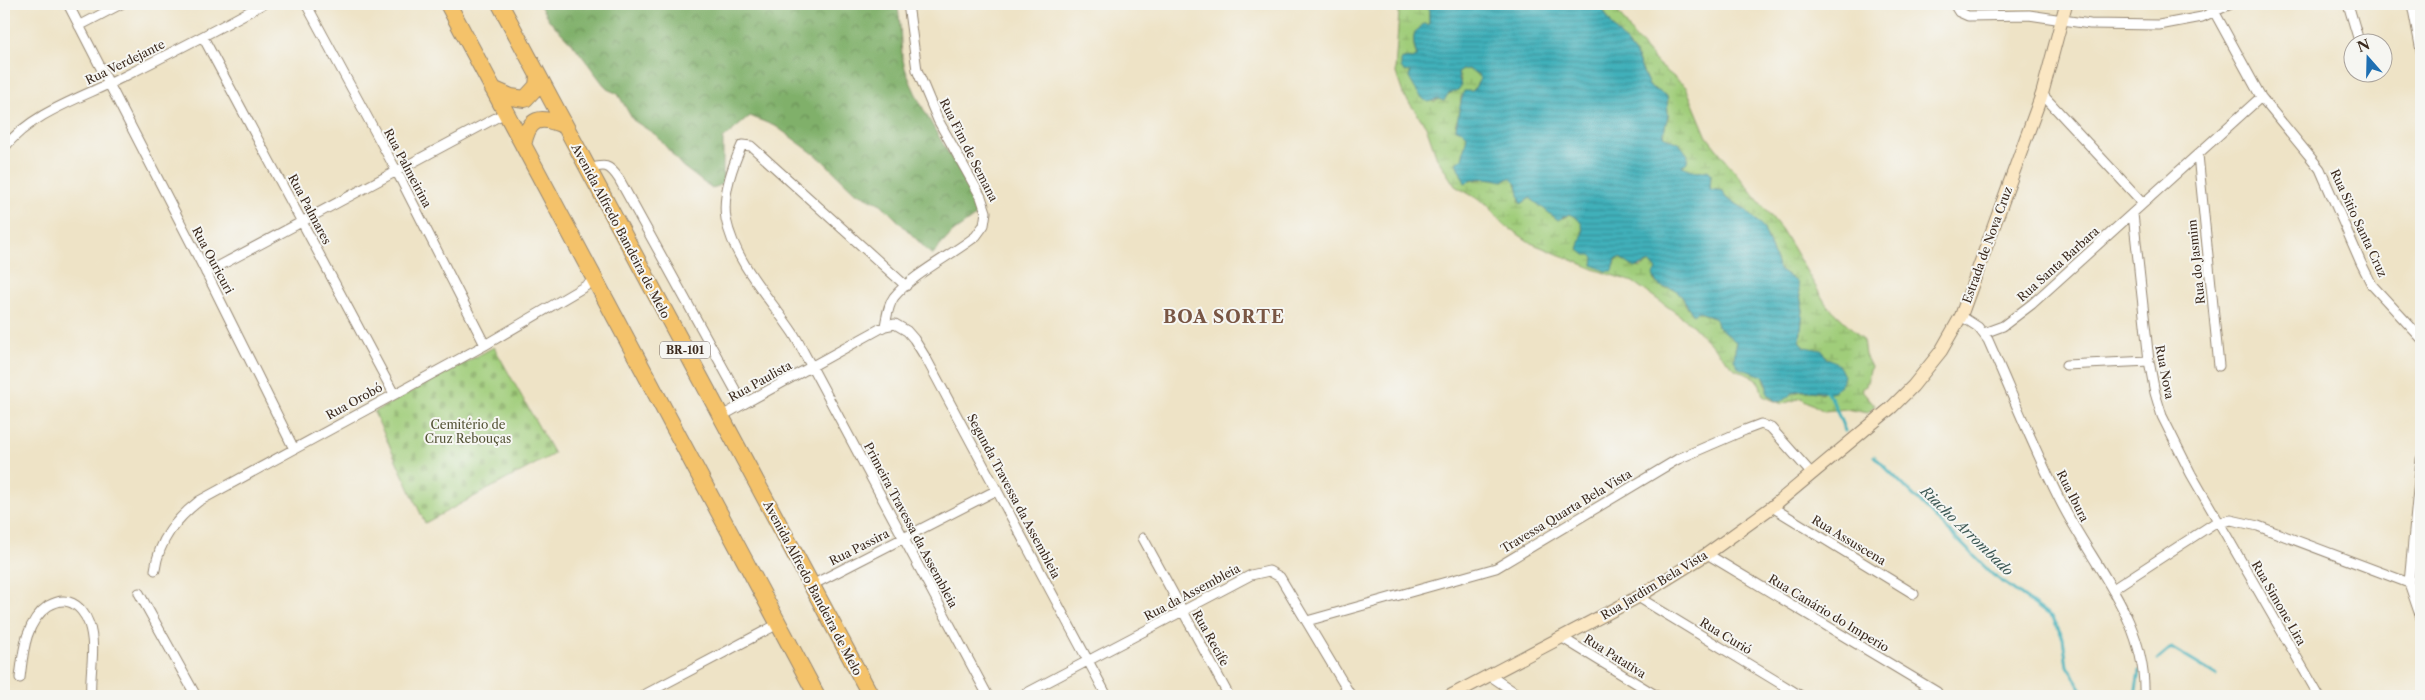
<svg xmlns="http://www.w3.org/2000/svg" width="2425" height="700" viewBox="0 0 2425 700" font-family="'Libre Caslon Text',serif">
  <style>
    .forest { fill: url(#forest-crowns); stroke: #5e6d44 }
    .wetland { fill: url(#wetland-marsh); stroke: #6e7c4c }
    .cemetery { fill: url(#cemetery-stones); stroke: #6e7c4c }
    .water { fill: url(#water-rules); stroke: #3e6d6c }
    .lines { fill: none; stroke-linecap: round; stroke-linejoin: round }
    .stream { stroke: #40b0ba; stroke-width: 3 }
    .street-casing { stroke: #948672; stroke-width: 11 }
    .secondary-casing { stroke: #948672; stroke-width: 14 }
    .highway-casing { stroke: #948672; stroke-width: 18 }
    .street { stroke: #fff; stroke-width: 9 }
    .secondary { stroke: #fbe7c3; stroke-width: 12 }
    .highway { stroke: #f4c26a; stroke-width: 16 }
    .labels { text-anchor: middle; dominant-baseline: central; stroke-width: 4; stroke-linejoin: round; paint-order: stroke }
    .shield { fill: #f6f6f2; stroke: #73675e; stroke-width: 1 }
    .shield-label { font-size: 11px; font-weight: bold; fill: #3b2a1e }
    .street-label { font-size: 12px; fill: #3b2a1e; stroke: #f6f6f2 }
    .park-label { font-size: 12px; fill: #545335; stroke: #f6f6f2 }
    .water-label { font-size: 14px; font-style: italic; fill: #3d5955; stroke: #f6f6f2 }
    .district-label { font-size: 18px; font-weight: bold; letter-spacing: 1px; fill: #795644; stroke: #f6f6f2 }
  </style>
  <defs>
    <pattern id="forest-crowns" width="20" height="18" patternUnits="userSpaceOnUse" patternTransform="scale(1.25)"><rect width="20" height="18" fill="#80b06a"/><path d="M2 6a3 3 0 1 1 6 0M12 15a3 3 0 1 1 6 0" fill="none" stroke="#6a8f57"/></pattern>
    <pattern id="wetland-marsh" width="20" height="14" patternUnits="userSpaceOnUse" patternTransform="scale(1.25)"><rect width="20" height="14" fill="#a0cd7a"/><path d="M1 5h8M5 5V1M11 12h8M15 12V8" fill="none" stroke="#8bb069"/></pattern>
    <pattern id="cemetery-stones" width="16" height="16" patternUnits="userSpaceOnUse" patternTransform="scale(1.25)"><rect width="16" height="16" fill="#a0cd7a"/><path d="M2 7V4a2 2 0 0 1 4 0v3zM10 15v-3a2 2 0 0 1 4 0v3z" fill="#8bb069"/></pattern>
    <pattern id="water-rules" width="6" height="5" patternUnits="userSpaceOnUse" patternTransform="scale(1.25)"><rect width="6" height="5" fill="#40b0ba"/><path d="M0 2.5h6" fill="none" stroke="#378f97"/></pattern>
  </defs>
  <rect width="100%" height="100%" fill="#f6f6f2"/>
  <filter id="ink" filterUnits="userSpaceOnUse"><feTurbulence type="fractalNoise" baseFrequency=".02" numOctaves="2"/><feDisplacementMap in="SourceGraphic" scale="10" xChannelSelector="R" yChannelSelector="G"/><feConvolveMatrix kernelMatrix="1 2 1 2 8 2 1 2 1" color-interpolation-filters="sRGB"/></filter>
  <filter id="wash" filterUnits="userSpaceOnUse"><feTurbulence type="fractalNoise" baseFrequency=".0096" numOctaves="4" result="noise"/><feDisplacementMap in="SourceGraphic" scale="20" xChannelSelector="R" yChannelSelector="G"/><feGaussianBlur stdDeviation="1.12" result="paint"/><feColorMatrix in="noise" values="0 0 0 0 0 0 0 0 0 0 0 0 0 0 0 0 0 1.4 0 .05"/><feComposite in="paint" operator="in"/></filter>
  <g filter="url(#wash)">
    <rect width="100%" height="100%" fill="#eee3c6"/>
    <path class="forest" d="M539 4H897C902 24 899 49 905 68 920 111 953 158 976 199L977 215 953 232 932 255 881 204 854 191 821 159 777 127 750 116 723 139V183L712 189 682 166 656 135 633 120 618 94 607 89 576 48 549 20Z"/>
    <path class="wetland" d="M1402 4H1429V26L1424 24C1411 31 1412 43 1417 56 1405 67 1414 83 1420 95L1434 102 1454 91 1461 80 1458 74 1461 70 1468 69 1479 75 1480 79 1473 91 1461 96 1460 114 1455 124 1467 136 1462 159 1456 163 1465 182 1492 177 1495 179 1510 178C1518 183 1521 192 1519 202L1526 201 1530 198 1542 207 1564 218 1569 214C1578 217 1582 222 1585 230L1582 238 1595 258 1593 265H1615L1616 259 1620 258 1640 268 1650 262 1657 270 1654 281 1664 288 1675 289 1680 293 1687 307 1715 319 1736 342 1734 360 1763 375 1770 397 1780 401C1794 391 1806 388 1822 394L1826 358 1824 354 1804 347 1800 340 1803 310 1797 282 1779 269 1763 227 1745 209 1726 198 1723 191 1710 189 1711 173 1698 172 1681 166 1679 143 1663 136 1668 115 1667 97 1649 86 1635 53 1614 28 1601 7H1595L1594 4H1613L1633 35 1658 64 1686 87 1707 137 1782 230 1826 304 1863 339 1865 355 1871 367 1866 386 1861 389 1875 405 1868 413 1847 409 1824 411 1801 398 1782 404 1763 396 1760 385 1755 378 1735 369 1689 322 1633 282 1596 270 1531 243 1503 224 1487 204 1455 186 1437 158 1426 126 1403 94 1395 70 1399 13Z"/>
    <path class="cemetery" d="M494 347 554 454 425 523 374 412Z"/>
    <path class="water" d="M1429 4H1594L1595 7H1601L1614 28 1635 53 1649 86 1667 96 1668 115 1663 136 1679 143 1688 155 1687 162 1682 166 1698 172 1708 170 1711 173 1710 189 1723 191 1726 198 1745 209 1763 227 1779 269 1797 282 1803 310 1800 340 1804 347 1822 350 1826 358C1837 360 1840 367 1844 376 1838 403 1816 388 1798 391 1786 393 1781 413 1767 392V384L1763 376 1739 368 1734 360 1736 342 1717 326 1715 319 1698 311 1693 315C1688 308 1685 300 1680 294 1670 282 1658 295 1653 274L1657 270 1650 262 1635 268 1620 258 1616 259 1613 271H1605L1593 265 1594 258 1591 255H1585L1578 249C1583 233 1588 222 1569 214L1558 220 1530 198 1521 204 1517 185 1510 178 1502 181C1488 178 1479 176 1465 183L1456 163 1462 159 1467 136 1462 131 1456 129C1456 125 1462 95 1464 91H1473L1480 79 1479 75 1468 69 1461 70 1458 74 1461 86 1458 90 1448 94 1444 101 1438 99 1428 102C1420 99 1413 85 1409 78L1410 72 1404 71 1401 67V60L1407 58 1413 59 1417 56C1413 43 1410 32 1424 24L1429 25Z"/>
    <g class="lines">
      <path class="stream" d="M1826 391 1831 397 1845 431
        M1874 456 1993 575 2053 618 2063 638 2067 666 2086 696
        M2158 659 2171 648 2216 675
        M2135 696 2139 671"/>
    </g>
  </g>
  <g filter="url(#ink)">
    <g class="lines">
      <g class="street-casing">
        <path id="street" d="M68 4 212 284 294 449
          M306 4 397 172 485 345
          M1954 4 1959 12 1968 16 2029 15 2090 24 2159 25 2202 17 2231 4
          M2348 4 2359 41
          M2412 4 2421 51
          M2215 13 2261 97 2320 169 2361 263 2372 285 2421 338
          M79 26 121 4
          M203 37 394 394
          M2042 94 2143 203
          M4 148C31 113 81 98 121 78 169 54 216 30 263 4
          M2198 155 2219 366
          M588 169C605 164 609 164 619 179L743 404
          M2133 214 2149 361 2155 393 2162 416 2191 474 2319 696
          M206 273 505 113
          M906 286 751 146 742 145C732 167 722 194 726 219 735 263 769 297 793 333 800 344 805 356 812 367L988 696
          M1961 316 1978 327 1988 340C2013 396 2036 455 2065 510 2097 570 2147 624 2144 696
          M885 326C887 316 888 305 894 297 913 274 952 255 976 236L984 225 986 212 981 197 938 120 917 70 908 4
          M1984 333 2003 326 2032 304 2261 97
          M2066 365 2149 361
          M720 417 885 326 895 324 907 331 914 339 927 360 1107 696
          M2421 459 2409 583 2421 618
          M1772 507 1914 594
          M1143 538 1229 696
          M1707 554 1937 692
          M155 570C159 540 176 519 199 501L485 345 594 281
          M812 585 997 490
          M2113 589 2213 524 2231 520 2258 526 2409 583
          M139 593 196 696
          M1638 597 1801 696
          M1307 621 1496 568 1678 459 1745 430 1761 424 1771 428 1812 474
          M1561 637 1657 696
          M1489 675 1520 696
          M20 678C23 653 25 622 48 606 55 602 62 599 69 602 79 605 86 615 89 624 97 648 89 672 91 696
          M642 696 778 624
          M1021 696 1251 575 1269 571 1280 577 1351 696"/>
      </g>
      <g class="secondary-casing">
        <path id="secondary" d="M1450 696 1638 597 1707 554 1772 507 1892 407 1913 386 1941 351 1961 316 2042 94 2066 4"/>
      </g>
      <g class="highway-casing">
        <path id="highway" d="M448 4 817 696
          M500 4 871 696
          M493 89 511 97 525 99 537 86 538 76
          M523 145C529 117 540 115 565 126"/>
      </g>
      <use href="#street" class="street"/>
      <use href="#secondary" class="secondary"/>
      <use href="#highway" class="highway"/>
    </g>
  </g>
  <g class="labels">
    <rect class="shield" x="660" y="341.5" width="50" height="17" rx="4"/>
    <g class="shield-label">
      <text x="685" y="350">BR-101</text>
    </g>
    <g class="street-label">
      <text transform="translate(125 62) rotate(-26)">Rua Verdejante</text>
      <text transform="translate(969 150) rotate(63)">Rua Fim de Semana</text>
      <text transform="translate(408 168) rotate(62)">Rua Palmeirina</text>
      <text transform="translate(310 209) rotate(62)">Rua Palmares</text>
      <text transform="translate(2359 223) rotate(65)">Rua Sitio Santa Cruz</text>
      <text transform="translate(621 231) rotate(62)">Avenida Alfredo Bandeira de Melo</text>
      <text transform="translate(1987 245) rotate(-70)">Estrada de Nova Cruz</text>
      <text transform="translate(213 260) rotate(62)">Rua Ouricuri</text>
      <text transform="translate(2196 262) rotate(-96)">Rua do Jasmim</text>
      <text transform="translate(2058 264) rotate(-42)">Rua Santa Barbara</text>
      <text transform="translate(2165 372) rotate(79)">Rua Nova</text>
      <text transform="translate(760 381) rotate(-29)">Rua Paulista</text>
      <text transform="translate(354 401) rotate(-29)">Rua Orobó</text>
      <text transform="translate(1014 496) rotate(62)">Segunda Travessa da Assembleia</text>
      <text transform="translate(2073 496) rotate(63)">Rua Ibura</text>
      <text transform="translate(1566 511) rotate(-31)">Travessa Quarta Bela Vista</text>
      <text transform="translate(911 525) rotate(62)">Primeira Travessa da Assembleia</text>
      <text transform="translate(1849 540) rotate(31)">Rua Assuscena</text>
      <text transform="translate(859 547) rotate(-27)">Rua Passira</text>
      <text transform="translate(1654 585) rotate(-31)">Rua Jardim Bela Vista</text>
      <text transform="translate(813 588) rotate(62)">Avenida Alfredo Bandeira de Melo</text>
      <text transform="translate(1192 592) rotate(-28)">Rua da Assembleia</text>
      <text transform="translate(2279 603) rotate(60)">Rua Simone Lira</text>
      <text transform="translate(1829 613) rotate(31)">Rua Canário do Imperio</text>
      <text transform="translate(1726 636) rotate(31)">Rua Curió</text>
      <text transform="translate(1211 638) rotate(61)">Rua Recife</text>
      <text transform="translate(1615 656) rotate(32)">Rua Patativa</text>
    </g>
    <g class="park-label">
      <text x="468" y="424">Cemitério de<tspan x="468" dy="14">Cruz Rebouças</tspan></text>
    </g>
    <g class="water-label">
      <text transform="translate(1967 531) rotate(44)">Riacho Arrombado</text>
    </g>
    <g class="district-label">
      <text x="1224" y="317">BOA SORTE</text>
    </g>
  </g>
  <rect width="2425" height="700" fill="none" stroke="#f6f6f2" stroke-width="20"/>
  <g transform="translate(2368 58) rotate(340)"><circle r="24" fill="#f6f6f2" stroke="#aba49d"/>
  <path d="M0-4L9 19L0 12L-9 19Z" fill="#1f6fb2"/>
  <text y="-8" font-size="14" font-weight="bold" text-anchor="middle" fill="#3b2a1e">N</text>
  </g>
</svg>
